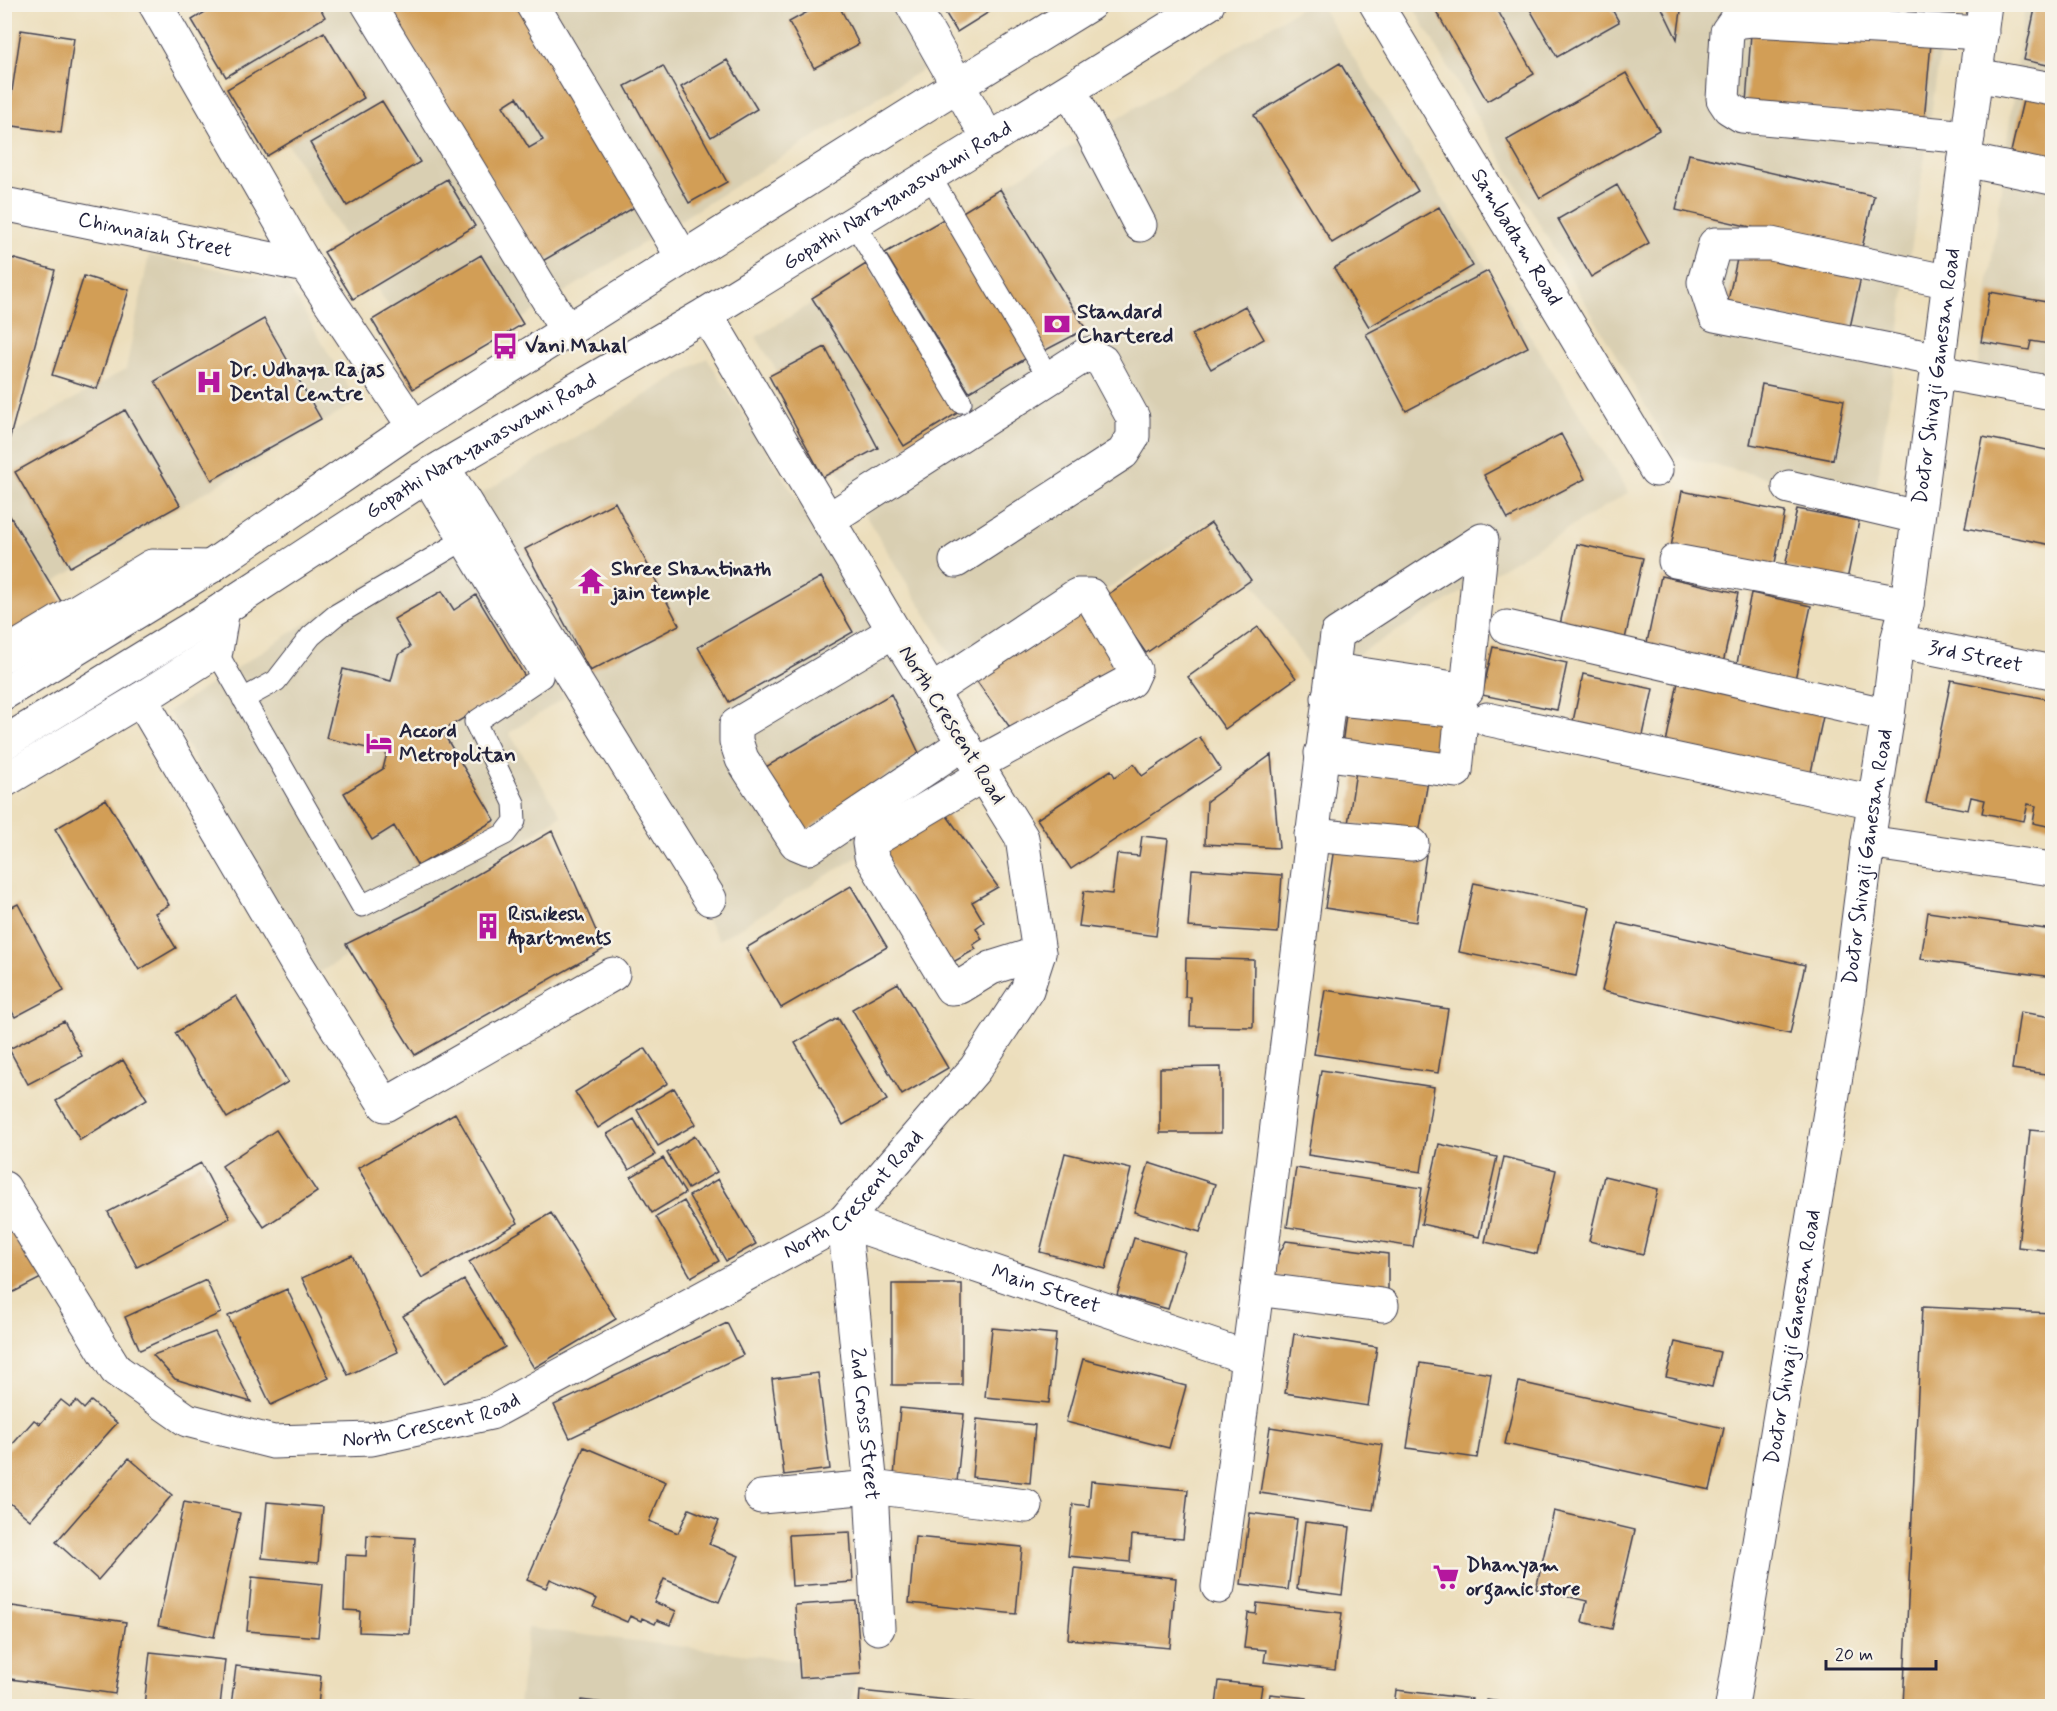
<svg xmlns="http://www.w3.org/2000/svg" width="2057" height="1711" viewBox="0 0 2057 1711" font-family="Mynerve,sans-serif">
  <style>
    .built { fill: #d9cfb2 }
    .building { fill: #d29e57; fill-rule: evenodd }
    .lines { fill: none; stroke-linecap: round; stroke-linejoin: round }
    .lane-casing { stroke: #403e4e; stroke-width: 23 }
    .street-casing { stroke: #403e4e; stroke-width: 35 }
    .secondary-casing { stroke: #403e4e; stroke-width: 35 }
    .lane { stroke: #fff; stroke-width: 21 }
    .street { stroke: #fff; stroke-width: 33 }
    .secondary { stroke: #fff; stroke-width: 33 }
    .labels { text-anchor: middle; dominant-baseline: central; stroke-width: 5; stroke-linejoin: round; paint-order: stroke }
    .street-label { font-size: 21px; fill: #22223b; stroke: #f7f3e8 }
    .poi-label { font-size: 21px; font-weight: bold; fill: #22223b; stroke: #f7f3e8; text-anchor: start }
  </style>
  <rect width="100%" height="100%" fill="#f7f3e8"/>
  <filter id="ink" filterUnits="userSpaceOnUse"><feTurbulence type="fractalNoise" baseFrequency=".0167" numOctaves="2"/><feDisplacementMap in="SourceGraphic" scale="12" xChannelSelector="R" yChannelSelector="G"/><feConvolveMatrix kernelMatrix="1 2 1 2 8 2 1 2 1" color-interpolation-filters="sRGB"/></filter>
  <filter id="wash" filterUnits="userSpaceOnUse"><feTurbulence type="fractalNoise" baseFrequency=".008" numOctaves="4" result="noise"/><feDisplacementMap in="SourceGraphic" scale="24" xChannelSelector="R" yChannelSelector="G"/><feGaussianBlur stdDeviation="1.35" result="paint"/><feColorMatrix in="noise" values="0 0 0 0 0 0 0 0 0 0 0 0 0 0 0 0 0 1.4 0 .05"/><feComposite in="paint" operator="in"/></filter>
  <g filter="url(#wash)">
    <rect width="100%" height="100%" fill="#ecdebc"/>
    <path class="built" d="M202 5H895L933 63 431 375Z
      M1305 5H1320L1629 492 1317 679 1212 519 968 683 756 337Z
      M1412 5H1947L1874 504 1674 455Z
      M2025 5H2052V400L1975 387Z
      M149 255 287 283 357 402 5 611 4 439 126 369Z
      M707 358 979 784 719 940 458 508Z
      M458 526 526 632 564 698 509 733 561 815 431 906 310 978 169 711Z
      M528 1628 857 1668 852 1706H519Z"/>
    <g id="blocks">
      <path class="building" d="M218 4H318L325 17 226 77 192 20Z
        M386 4H448L450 8 455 4H520L640 204 541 262ZM517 97 543 140 529 148 503 106Z
        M822 4H838L859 44 814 68 789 22Z
        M940 4H1002L957 32Z
        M1432 4H1494L1534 74 1487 101Z
        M1527 4H1609L1619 22 1557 57Z
        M1660 4H1682L1677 39Z
        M2036 4H2052V66L2024 60Z
        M21 30 74 38 61 133 7 125Z
        M324 32 364 98 267 156 227 89Z
        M1751 33 1931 43 1924 121 1746 103Z
        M727 60 757 109 711 137 681 87Z
        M1340 63 1418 191 1332 243 1254 115Z
        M663 66 727 182 689 203 625 86Z
        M1626 73 1659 130 1540 198 1507 140Z
        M2025 92 2052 99V165L2010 156Z
        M382 101 420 162 347 206 310 143Z
        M1689 154 1874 196 1861 252 1676 210Z
        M447 179 475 226 353 299 324 252Z
        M1617 185 1649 243 1591 277 1558 219Z
        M1000 189 1086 329 1042 352 961 213Z
        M1439 207 1473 266 1369 327 1334 268Z
        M947 217 1030 356 969 392 885 253Z
        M1739 250 1861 277 1849 332 1727 305Z
        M481 255 523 324 413 389 372 320Z
        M4 256 55 270 7 448H4Z
        M866 264 959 412 904 446 812 298Z
        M1488 271 1528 347 1406 411 1366 334Z
        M84 276 129 290 97 389 52 375Z
        M1990 292 2052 303V355L2048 354 2050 344 2031 341 2029 350 1981 342Z
        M1245 306 1264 339 1211 369 1192 335Z
        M264 319 321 419 212 480 155 381Z
        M825 347 878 448 823 477 769 376Z
        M1762 384 1844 400 1833 460 1750 444Z
        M125 410 180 505 70 567 15 472Z
        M1561 434 1585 479 1508 519 1484 475Z
        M1983 437 2052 451V545L1965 528Z
        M1682 491 1785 512 1774 568 1671 547Z
        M615 502 679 625 590 671 525 549Z
        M4 506 68 613 4 651Z
        M1797 509 1859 521 1847 580 1785 567Z
        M1211 523 1251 580 1146 653 1106 596Z
        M1577 544 1643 558 1625 639 1560 625Z
        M1661 576 1738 593 1721 673 1644 657Z
        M821 577 853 632 729 702 698 647Z
        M442 591 454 610 476 595 527 680 442 731 495 820 418 866 394 826 372 840 344 793 383 769 387 753 326 738 343 669 391 681 398 655 410 647 394 619Z
        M1751 593 1811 606 1794 684 1735 673Z
        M1082 599 1127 664 1019 740 973 676Z
        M1258 627 1296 678 1225 729 1188 677Z
        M1493 647 1567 663 1557 710 1482 695Z
        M1583 674 1653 689 1642 740 1572 726Z
        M1951 680 2052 700V827L2033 823 2036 806 2028 804 2024 821 1982 813 1985 800 1971 797 1968 810 1926 802Z
        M1678 682 1824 712 1810 777 1665 748Z
        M891 694 919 753 805 831 764 768Z
        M1347 707 1453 716 1445 759 1342 745Z
        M1200 737 1221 769 1071 869 1037 819 1111 770 1115 777 1134 764 1142 776Z
        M1271 755 1279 848 1205 844 1207 801Z
        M1356 771 1428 781 1419 834 1348 824Z
        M106 799 169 905 155 913 176 948 139 970 55 829Z
        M945 813 998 887 972 902 984 922 976 928 982 939 973 945 976 949 948 965 884 851Z
        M552 831 604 949 415 1055 346 944 419 908Z
        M1142 836 1168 839 1156 936 1079 926 1084 891 1112 894 1117 854 1139 856Z
        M1335 841 1426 855 1416 922 1325 908Z
        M1192 869 1282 875 1278 933 1188 927Z
        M1474 883 1590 907 1576 976 1459 952Z
        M851 886 887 947 781 1008 746 948Z
        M18 904 64 991 15 1017 4 997V911Z
        M1928 912 2052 930V977L1921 959Z
        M1618 923 1805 965 1790 1034 1602 991Z
        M1186 958 1254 960 1253 1027 1190 1026 1191 997H1185Z
        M898 983 948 1068 902 1095 852 1009Z
        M1325 990 1448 1009 1438 1073 1314 1054Z
        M236 996 288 1082 227 1118 175 1033Z
        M2020 1012 2052 1017V1075L2012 1069Z
        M838 1018 887 1100 843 1125 795 1043Z
        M64 1021 82 1056 28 1084 9 1049Z
        M645 1048 668 1083 598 1128 575 1092Z
        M123 1060 147 1099 80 1140 56 1101Z
        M1221 1067V1133H1160V1068Z
        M1321 1070 1434 1087 1421 1172 1308 1155Z
        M674 1088 696 1124 658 1146 637 1110Z
        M455 1113 518 1223 422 1278 358 1168Z
        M634 1119 655 1155 629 1170 607 1134Z
        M276 1130 317 1192 264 1227 222 1166Z
        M2030 1130 2052 1132V1251L2018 1247Z
        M695 1136 717 1172 688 1189 667 1153Z
        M1439 1144 1497 1157 1479 1237 1421 1224Z
        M1065 1153 1131 1169 1106 1269 1040 1252Z
        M1504 1157 1556 1170 1537 1254 1485 1242Z
        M663 1158 685 1193 652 1213 631 1177Z
        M201 1163 230 1218 137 1267 108 1212Z
        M1149 1163 1215 1184 1200 1232 1134 1212Z
        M1296 1168 1422 1188 1413 1247 1287 1227Z
        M1604 1176 1658 1189 1643 1254 1589 1241Z
        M718 1179 756 1244 726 1261 689 1196Z
        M684 1201 719 1261 691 1277 656 1217Z
        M551 1213 616 1319 534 1368 469 1262Z
        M20 1224 47 1275 4 1297V1233Z
        M1134 1238 1185 1252 1168 1309 1117 1295Z
        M1286 1241 1388 1254V1290L1268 1275Z
        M352 1255 398 1352 348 1375 302 1278Z
        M206 1280 221 1313 140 1350 125 1317Z
        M464 1280 505 1347 444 1383 403 1316Z
        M892 1284H962V1385H892Z
        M287 1289 329 1378 271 1405 228 1316Z
        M1922 1307 2052 1313V1706H1903Z
        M727 1323 743 1355 570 1438 554 1405Z
        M992 1328 1056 1334 1049 1403 985 1397Z
        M215 1332 251 1402 175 1379 153 1355Z
        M1294 1334 1377 1347 1368 1406 1285 1393Z
        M1675 1342 1720 1352 1712 1387 1666 1377Z
        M1083 1359 1186 1386 1169 1448 1066 1422Z
        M1420 1363 1491 1374 1477 1458 1407 1448Z
        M818 1373 830 1469 784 1475 772 1379Z
        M1519 1382 1724 1428 1710 1490 1505 1444Z
        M61 1400 70 1407 76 1401 84 1409 91 1401 117 1423 30 1520 4 1498V1454L34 1420 40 1424Z
        M900 1408 964 1414 957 1482 894 1477Z
        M977 1419 1035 1425 1030 1483 972 1477Z
        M1270 1427 1383 1445 1373 1510 1260 1493Z
        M584 1447 666 1482 649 1521 678 1533 689 1509 719 1521 709 1544 739 1556 719 1602 664 1579 654 1602 676 1611 670 1625 657 1620 655 1624 642 1618 641 1621 630 1616 627 1622 593 1607 597 1599 550 1579 546 1588 527 1580Z
        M129 1458 172 1495 98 1580 56 1542Z
        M1091 1481 1188 1490 1183 1539 1132 1535 1130 1562 1068 1556 1073 1504 1089 1506Z
        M184 1502 240 1513 214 1637 158 1626Z
        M267 1502 323 1507 318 1563 262 1558Z
        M1554 1511 1635 1530 1612 1629 1582 1622 1587 1601 1536 1589Z
        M1250 1513 1297 1519 1288 1590 1241 1584Z
        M1305 1522 1350 1527 1342 1595 1297 1589Z
        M850 1532 853 1582 792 1586 789 1535Z
        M367 1535 415 1538 410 1634 359 1632 360 1611 344 1610 346 1555 366 1556Z
        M915 1537 1022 1547 1016 1614 909 1603Z
        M1074 1568 1176 1578 1170 1648 1068 1639Z
        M252 1577 323 1584 318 1637 247 1631Z
        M856 1601 861 1674 800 1678 795 1605Z
        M1257 1603 1342 1613 1335 1670 1264 1662 1266 1650 1244 1648 1248 1613 1256 1614Z
        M12 1606 126 1622 115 1694 4 1678V1661Z
        M150 1652 225 1660 220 1706H144Z
        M236 1666 321 1676 318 1706H231Z
        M1219 1681 1262 1686 1259 1706H1216Z
        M1396 1690 1472 1699 1471 1706H1394Z
        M860 1691 988 1704V1706H859Z
        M1270 1694 1307 1698 1306 1706H1268Z
        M581 1700 619 1705V1706H580Z
        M1487 1700 1520 1705V1706H1486Z
        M1324 1701 1356 1705V1706H1323Z"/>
    </g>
  </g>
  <g filter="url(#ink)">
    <use href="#blocks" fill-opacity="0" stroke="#403e4e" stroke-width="1.5"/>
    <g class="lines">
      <g class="lane-casing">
        <path id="lane" d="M930 176 1040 363
          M854 223 961 402
          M216 651 362 906 505 834 515 821 514 803 475 722 542 677 422 479
          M243 699 276 681 311 636 336 615 460 542"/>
      </g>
      <g class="street-casing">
        <g id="street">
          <path d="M155 4 306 266 414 427"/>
          <path d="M368 4 567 331"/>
          <path d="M532 4 683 258"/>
          <path d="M912 4 989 140"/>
          <path id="s1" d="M1376 4 1656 470"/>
          <path d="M1976 75 2052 89"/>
          <path d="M1070 90 1140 225"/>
          <path d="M1968 137 1742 116 1729 108 1723 99 1727 32 1734 22 1751 20 1982 33"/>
          <path d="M1965 160 2052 178"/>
          <path id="s2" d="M4 204 306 266"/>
          <path d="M1939 360 1715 315 1704 282 1715 244H1771L1950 282"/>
          <path d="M1938 372 2052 393"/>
          <path d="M443 467 710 899"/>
          <path d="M1789 487 1917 517"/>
          <path d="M828 520 1087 354 1102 361 1133 418V437L1123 453 956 561"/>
          <path d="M1675 561 1907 604"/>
          <path d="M1507 627 1888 715"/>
          <path d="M894 631 736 725V741L742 759 796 843 808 848 964 743"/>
          <path id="s3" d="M1897 641 2052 672"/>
          <path d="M932 691 1077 595H1090L1135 670 1130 681 977 764"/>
          <path d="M141 699 298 966 385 1105 613 974"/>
          <path d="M1487 719 1874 802"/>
          <path d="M1321 753 1456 771 1462 711 1328 698"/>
          <path d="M983 775 869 843 871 856 951 988 960 987 991 968 1039 953"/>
          <path d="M1311 835 1412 844"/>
          <path d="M1868 842 2052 869"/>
          <path id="s4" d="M4 1188 116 1370 187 1420 273 1442 372 1439 491 1413 844 1221 975 1069 1027 990 1039 953 1022 838 894 631 706 314"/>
          <path id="s5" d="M844 1221 1246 1357"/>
          <path id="s6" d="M844 1221 871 1487 878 1628"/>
          <path d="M1257 1289 1382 1305"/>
          <path d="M761 1497 871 1487 1026 1506"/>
          <path d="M1218 1587 1257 1289 1337 634 1482 540 1467 690 1334 670"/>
        </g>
      </g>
      <g class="secondary-casing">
        <g id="secondary">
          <path d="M4 655 152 566 210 567"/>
          <path d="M4 693 210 567 414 427 937 98 1090 4"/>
          <path id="s7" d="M4 743 223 609 422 479 706 314 1208 4"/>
          <path d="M4 781 141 699 216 651 223 609"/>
          <path id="s8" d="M1732 1706 1847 1009 1868 842 1888 715 1897 641 1907 604 1985 4"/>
        </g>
      </g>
      <use href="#lane" class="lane"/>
      <use href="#street" class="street"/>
      <use href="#secondary" class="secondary"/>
    </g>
  </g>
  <defs>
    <g id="bank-bare" transform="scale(2.07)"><path d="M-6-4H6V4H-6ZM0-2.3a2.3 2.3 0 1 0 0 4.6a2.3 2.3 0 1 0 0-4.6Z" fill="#b5179e" stroke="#f7f3e8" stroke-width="2.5" paint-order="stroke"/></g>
    <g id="bus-bare" transform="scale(2.07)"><path d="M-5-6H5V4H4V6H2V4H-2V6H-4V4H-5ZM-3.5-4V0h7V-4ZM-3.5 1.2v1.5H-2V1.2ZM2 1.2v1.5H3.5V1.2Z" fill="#b5179e" stroke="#f7f3e8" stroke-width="2.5" paint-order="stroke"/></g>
    <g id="hospital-bare" transform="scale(2.07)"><path d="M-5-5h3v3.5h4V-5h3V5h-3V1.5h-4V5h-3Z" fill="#b5179e" stroke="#f7f3e8" stroke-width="2.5" paint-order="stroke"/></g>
    <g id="temple-bare" transform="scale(2.07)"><path d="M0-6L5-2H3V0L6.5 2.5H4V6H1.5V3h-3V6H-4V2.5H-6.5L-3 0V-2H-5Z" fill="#b5179e" stroke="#f7f3e8" stroke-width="2.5" paint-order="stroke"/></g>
    <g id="hotel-bare" transform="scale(2.07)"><path d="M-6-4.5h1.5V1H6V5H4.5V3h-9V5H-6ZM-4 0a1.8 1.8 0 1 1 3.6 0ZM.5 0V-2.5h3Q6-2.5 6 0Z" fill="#b5179e" stroke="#f7f3e8" stroke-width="2.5" paint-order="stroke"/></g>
    <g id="building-bare" transform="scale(2.07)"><path d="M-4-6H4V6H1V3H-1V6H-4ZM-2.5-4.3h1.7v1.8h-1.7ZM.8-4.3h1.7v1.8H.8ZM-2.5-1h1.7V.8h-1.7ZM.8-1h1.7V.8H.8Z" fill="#b5179e" stroke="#f7f3e8" stroke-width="2.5" paint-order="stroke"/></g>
    <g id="supermarket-bare" transform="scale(2.07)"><path d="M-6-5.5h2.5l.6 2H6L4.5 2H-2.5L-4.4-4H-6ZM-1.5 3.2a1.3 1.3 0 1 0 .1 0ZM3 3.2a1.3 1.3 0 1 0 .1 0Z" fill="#b5179e" stroke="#f7f3e8" stroke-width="2.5" paint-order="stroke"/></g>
  </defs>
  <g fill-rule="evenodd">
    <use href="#bank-bare" x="1057" y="324"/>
    <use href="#bus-bare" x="505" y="346"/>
    <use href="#hospital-bare" x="209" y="382"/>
    <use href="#temple-bare" x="591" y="581"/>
    <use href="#hotel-bare" x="379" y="743"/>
    <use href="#building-bare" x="488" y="926"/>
    <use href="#supermarket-bare" x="1446" y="1577"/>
  </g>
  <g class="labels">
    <g class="street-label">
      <text stroke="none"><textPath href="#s7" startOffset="1048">Gopathi Narayanaswami Road</textPath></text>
      <text stroke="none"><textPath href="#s2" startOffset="154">Chinnaiah Street</textPath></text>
      <text stroke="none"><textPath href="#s1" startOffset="272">Sambadam Road</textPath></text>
      <text stroke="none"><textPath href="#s8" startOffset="1346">Doctor Shivaji Ganesan Road</textPath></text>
      <text stroke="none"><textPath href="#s7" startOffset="562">Gopathi Narayanaswami Road</textPath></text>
      <text stroke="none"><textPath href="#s3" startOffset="80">3rd Street</textPath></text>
      <text transform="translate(952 725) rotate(58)">North Crescent Road</text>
      <text stroke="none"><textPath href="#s8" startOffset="860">Doctor Shivaji Ganesan Road</textPath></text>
      <text stroke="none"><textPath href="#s4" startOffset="1036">North Crescent Road</textPath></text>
      <text stroke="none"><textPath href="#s5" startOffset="213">Main Street</textPath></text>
      <text stroke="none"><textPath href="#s8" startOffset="374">Doctor Shivaji Ganesan Road</textPath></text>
      <text stroke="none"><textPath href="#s4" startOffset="550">North Crescent Road</textPath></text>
      <text stroke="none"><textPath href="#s6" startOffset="204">2nd Cross Street</textPath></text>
    </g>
    <g class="poi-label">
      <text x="1077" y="312">Standard<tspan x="1077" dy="24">Chartered</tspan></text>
      <text x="525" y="346">Vani Mahal</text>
      <text x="229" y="370">Dr. Udhaya Rajas<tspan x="229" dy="24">Dental Centre</tspan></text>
      <text x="611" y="569">Shree Shantinath<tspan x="611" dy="24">jain temple</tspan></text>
      <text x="399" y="731">Accord<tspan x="399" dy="24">Metropolitan</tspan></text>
      <text x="508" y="914">Rishikesh<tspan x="508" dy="24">Apartments</tspan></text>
      <text x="1466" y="1565">Dhanyam<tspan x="1466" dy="24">organic store</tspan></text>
    </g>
  </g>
  <rect width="2057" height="1711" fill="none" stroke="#f7f3e8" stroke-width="24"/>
  <path d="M1826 1660v9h110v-9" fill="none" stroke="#22223b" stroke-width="3"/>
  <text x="1835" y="1660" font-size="18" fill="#22223b" stroke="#f7f3e8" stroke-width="4.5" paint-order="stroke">20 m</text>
</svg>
